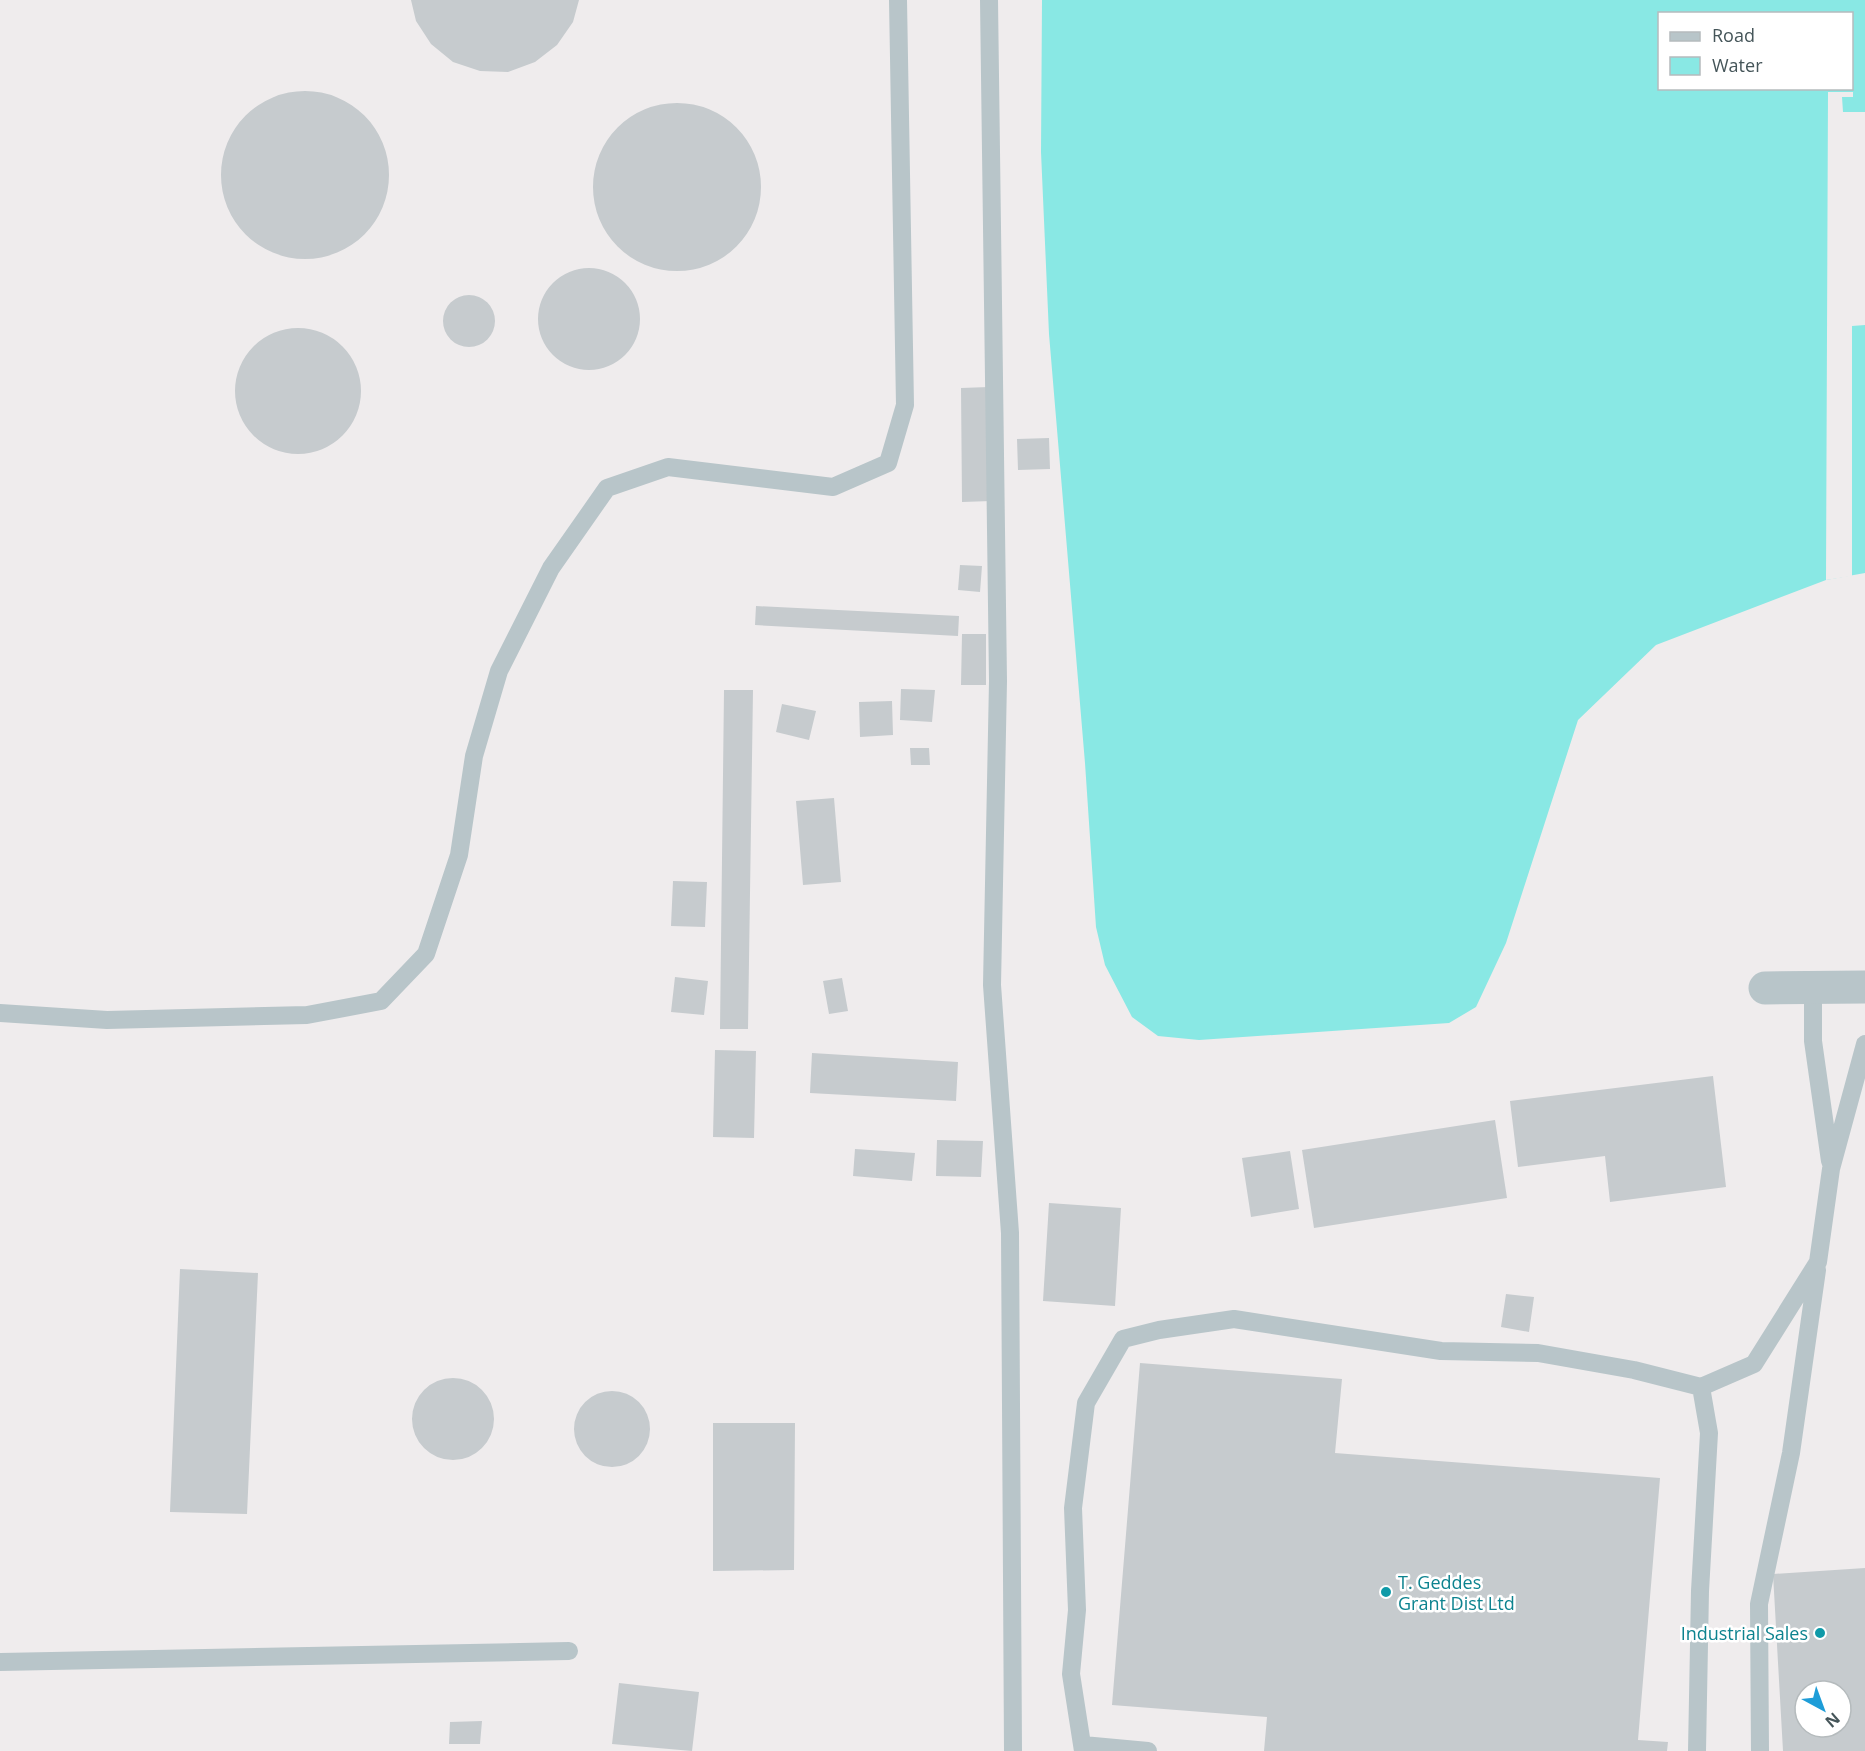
<svg xmlns="http://www.w3.org/2000/svg" width="1865" height="1751" viewBox="0 0 1865 1751" font-family="'Open Sans',sans-serif">
  <style>
    .water { fill: #89e8e4; fill-rule: evenodd }
    .pier { fill: #efeced }
    .building { fill: #c6cbce; fill-rule: evenodd }
    .lines { fill: none; stroke-linecap: round; stroke-linejoin: round }
    .service { stroke: #b8c5c9; stroke-width: 18 }
    .minor { stroke: #b8c5c9; stroke-width: 33 }
    .culture-dot { fill: #0f9aa8; stroke: #fff; stroke-width: 2 }
    .labels { text-anchor: middle; dominant-baseline: central; stroke-width: 5; stroke-linejoin: round; paint-order: stroke }
    .culture-label { font-size: 18px; fill: #0d838f; stroke: #fff; text-anchor: start }
  </style>
  <rect width="100%" height="100%" fill="#efeced"/>
  <path class="water" d="M1042 0H1865V573L1826 580 1656 645 1578 720 1506 943 1476 1007 1449 1023 1199 1040 1158 1036 1132 1017 1105 965 1096 927 1085 763 1049 334 1041 152ZM1660 14H1852V88H1660Z"/>
  <path class="pier" d="M1828 92H1853V97H1842L1843 112H1865V325L1852 326V576L1826 580Z"/>
  <path class="building" d="M411 0H579L573 22 557 45 535 62 508 72 480 71 453 62 431 44 416 21Z
    M221 175a84 84 0 1 1 168 0a84 84 0 1 1-168 0Z
    M593 187a84 84 0 1 1 168 0a84 84 0 1 1-168 0Z
    M538 319a51 51 0 1 1 102 0a51 51 0 1 1-102 0Z
    M443 321a26 26 0 1 1 52 0a26 26 0 1 1-52 0Z
    M235 391a63 63 0 1 1 126 0a63 63 0 1 1-126 0Z
    M989 387 991 501 962 502 961 388Z
    M1049 438 1050 469 1018 470 1017 439Z
    M960 565 982 566 980 592 958 590Z
    M756 606 959 616 958 636 755 625Z
    M962 634H986V685H961Z
    M901 689 935 690 932 722 900 720Z
    M724 690H753L748 1029H720Z
    M892 701 893 735 860 737 859 702Z
    M782 704 816 711 809 740 776 732Z
    M910 748H929L930 765H911Z
    M834 798 841 882 803 885 796 801Z
    M673 881 707 882 705 927 671 926Z
    M675 977 708 981 704 1015 671 1012Z
    M842 978 848 1011 829 1014 823 981Z
    M715 1050 756 1051 754 1138 713 1137Z
    M812 1053 958 1062 956 1101 810 1093Z
    M1713 1076 1726 1187 1610 1202 1605 1156 1518 1167 1510 1101Z
    M1495 1120 1507 1198 1314 1228 1302 1150Z
    M937 1140 983 1141 981 1177 936 1176Z
    M855 1149 915 1153 912 1181 853 1176Z
    M1290 1151 1299 1209 1251 1217 1242 1158Z
    M1049 1203 1121 1208 1115 1306 1043 1301Z
    M180 1269 258 1273 247 1514 170 1512Z
    M1506 1294 1534 1297 1529 1332 1501 1327Z
    M1140 1363 1342 1379 1335 1453 1660 1478 1638 1740 1668 1742 1667 1751H1264L1267 1717 1112 1705Z
    M412 1419a41 41 0 1 1 82 0a41 41 0 1 1-82 0Z
    M574 1429a38 38 0 1 1 76 0a38 38 0 1 1-76 0Z
    M713 1423H795L794 1570 713 1571Z
    M1865 1568V1751H1783L1773 1574ZM1805 1691H1841V1727H1805Z
    M619 1683 699 1692 692 1751 612 1744Z
    M482 1721 480 1744H449L450 1722Z"/>
  <g class="lines">
    <path class="service" d="M989 0 998 681 992 985 1010 1233 1013 1751
      M1813 988V1041L1830 1161
      M0 1013 107 1020 307 1015 381 1001 426 954 459 855 474 756 499 671 551 568 607 488 668 467 833 487 888 463 905 405 898 0
      M0 1662 569 1651
      M1083 1745 1148 1751
      M1083 1751 1071 1674 1077 1610 1073 1508 1086 1403 1123 1339 1159 1330 1234 1319 1441 1351 1538 1353 1634 1370 1701 1387 1754 1364 1818 1262 1831 1169 1865 1044
      M1697 1751 1700 1591 1709 1433 1701 1387
      M1760 1751 1759 1604 1791 1453 1817 1270"/>
    <path class="minor" d="M1765 988 1865 987"/>
  </g>
  <g class="culture-dot">
    <circle cx="1386" cy="1592" r="6"/>
    <circle cx="1820" cy="1633" r="6"/>
  </g>
  <g class="labels">
    <g class="culture-label">
      <text x="1398" y="1582">T. Geddes<tspan x="1398" dy="21">Grant Dist Ltd</tspan></text>
      <text x="1808" y="1633" text-anchor="end">Industrial Sales</text>
    </g>
  </g>
  <rect x="1658" y="12" width="195" height="78" fill="#ffffff" stroke="#b5bbbd" stroke-width="1.5"/>
  <rect x="1670" y="32" width="30" height="9" fill="#b8c5c9" stroke="#b5bbbd" stroke-width="1.5"/>
  <text x="1712" y="42" font-size="18" fill="#455559">Road</text>
  <rect x="1670" y="57" width="30" height="18" fill="#89e8e4" stroke="#b5bbbd" stroke-width="1.5"/>
  <text x="1712" y="72" font-size="18" fill="#455559">Water</text>
  <g transform="translate(1823 1709) rotate(139)"><circle r="28" fill="#ffffff" stroke="#b5bbbd" stroke-width="1.5"/>
  <path d="M0-4.5L10 22L0 15L-10 22Z" fill="#1e9dd8"/>
  <text y="-9" font-size="16" font-weight="bold" text-anchor="middle" fill="#455559">N</text>
  </g>
</svg>
